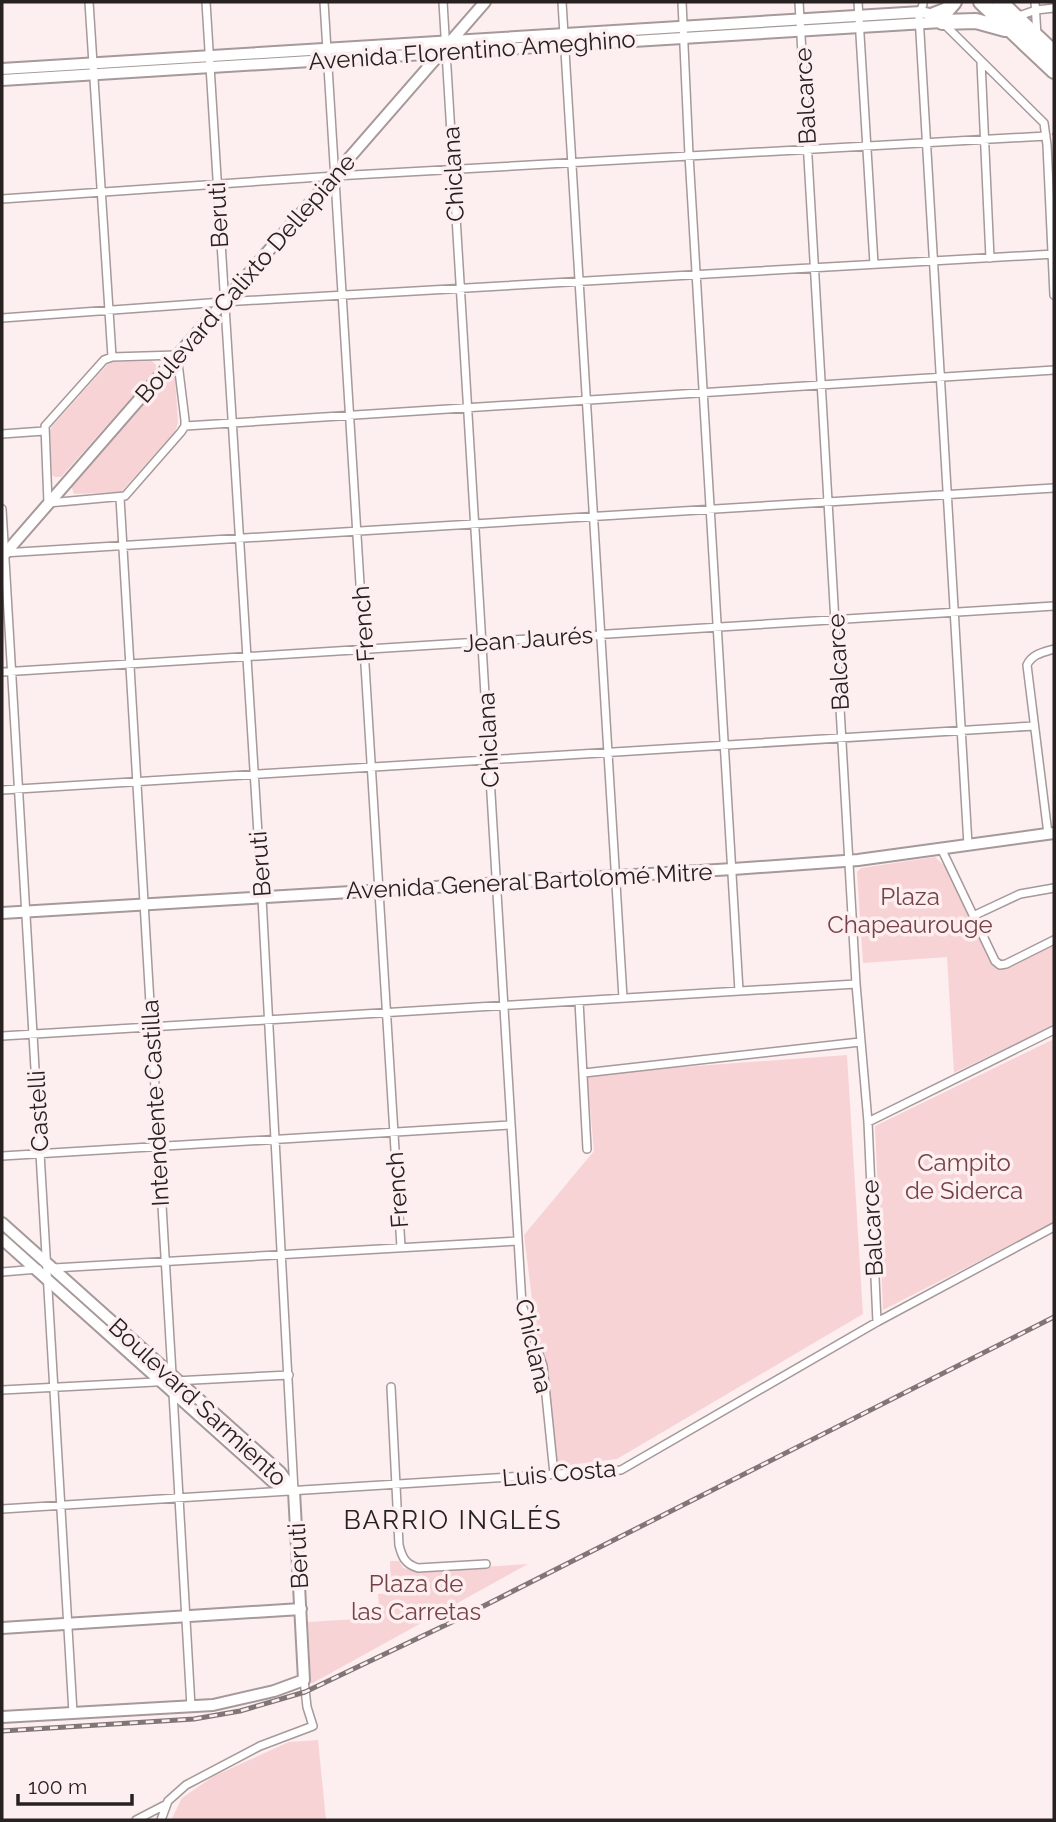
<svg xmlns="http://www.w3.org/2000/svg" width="1056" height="1822" viewBox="0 0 1056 1822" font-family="Raleway,sans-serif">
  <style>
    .green { fill: #f8d3d6 }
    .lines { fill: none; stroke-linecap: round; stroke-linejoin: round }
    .stream { stroke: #c09d9f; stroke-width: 2.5 }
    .street-casing { stroke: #a6999a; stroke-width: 10 }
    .secondary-casing { stroke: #a6999a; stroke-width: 14 }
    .highway-casing { stroke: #a6999a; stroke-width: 18 }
    .street { stroke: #fff; stroke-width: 7 }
    .secondary { stroke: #fff; stroke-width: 10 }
    .highway { stroke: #fff; stroke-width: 14 }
    .rail-casing { stroke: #807677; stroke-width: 5 }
    .rail { stroke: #fdeeef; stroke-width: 2.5; stroke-dasharray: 8; stroke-linecap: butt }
    .labels { text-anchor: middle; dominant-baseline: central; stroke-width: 7; stroke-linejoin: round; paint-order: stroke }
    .street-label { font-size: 24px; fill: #272122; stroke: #fdeeef }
    .park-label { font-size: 24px; fill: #754248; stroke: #fdeeef }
    .neighbourhood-label { font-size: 26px; letter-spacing: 2px; fill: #272122; stroke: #fdeeef }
  </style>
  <rect width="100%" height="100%" fill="#fdeeef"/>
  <path class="green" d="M152 361 156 365V370L61 477H55L52 475 50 431 52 426 107 365 112 362Z
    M170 375 175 377 178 423 175 432 121 492 74 494 71 486 164 378Z
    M935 857 945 866 990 962 995 967H1007L1054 944V1025L954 1073 947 957 863 963 857 872 861 868Z
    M1054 1039V1223L883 1310 875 1126Z
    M847 1055 863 1314 617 1459 553 1467 524 1235 594 1151 587 1074Z
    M390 1561H399L403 1568 416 1571 528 1564 311 1684 308 1622 357 1619V1610L379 1608 378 1594 391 1593Z
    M318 1740 326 1820H171L182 1798 214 1776 289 1742Z"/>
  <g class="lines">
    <path class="stream" d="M1053 134H1054"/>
    <g class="street-casing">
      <path id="street" d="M89 2 112 357
        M206 2 262 898 294 1491
        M324 2 401 1247
        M443 2 522 1305 543 1366 554 1474
        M562 2 623 998
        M682 2 689 155 739 991
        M799 2 856 984 868 1122 877 1322
        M858 2 874 264
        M1035 2 1037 36
        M923 4 919 16 968 845
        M1016 17 1036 10 1054 8
        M942 22 1044 123 1047 145 1054 295
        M981 62 990 258
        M2 199 335 176 1046 136
        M2 318 223 302 1054 254
        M177 355 185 420V426L181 432 125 496 48 503 45 426 104 360 112 357Z
        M185 426 1054 370
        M2 434 44 431
        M120 498 172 1374
        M2 509 73 1713
        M3 553 1054 488
        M2 672 1054 606
        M2 790 1034 726
        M1048 834 1027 665C1032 654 1044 652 1054 649
        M941 848 995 961 1000 965 1006 964 1054 940
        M973 916 1020 894 1054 888
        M579 1001 587 1149
        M2 1036 856 984
        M584 1073 860 1042
        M868 1122 1054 1030
        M2 1156 511 1125
        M54 1268 518 1241
        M2 1272 38 1269
        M391 1387 399 1545C402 1557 405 1564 418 1568L486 1564
        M2 1390 289 1375
        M173 1393 191 1707
        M2 1509 621 1470 877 1322 1054 1227
        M136 1820 165 1805
        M161 1820 168 1801 186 1785 260 1746 313 1726 307 1707 304 1680"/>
    </g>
    <g class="secondary-casing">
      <path id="secondary" d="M2 69 921 12 934 15
        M2 80 942 22
        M2 557 485 2
        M2 913 733 869 858 860 1054 833
        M2 1223 280 1472 294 1491
        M2 1239 272 1481 293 1491
        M2 1628 301 1609
        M2 1717 213 1705 274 1691 304 1680 294 1491"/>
    </g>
    <g class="highway-casing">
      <path id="highway" d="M981 2 1054 71
        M1000 2 1054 53
        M934 15 947 10 954 2
        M942 22 976 21 1005 29"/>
    </g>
    <use href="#street" class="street"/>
    <use href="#secondary" class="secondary"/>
    <use href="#highway" class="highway"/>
    <g class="rail-casing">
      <path id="rail" d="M2 1731 194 1719 240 1711 305 1692 454 1621 1054 1317"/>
    </g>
    <use href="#rail" class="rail"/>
  </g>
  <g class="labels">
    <g class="street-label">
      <text transform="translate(472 50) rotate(-4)">Avenida Florentino Ameghino</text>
      <text transform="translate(805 96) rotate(-93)">Balcarce</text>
      <text transform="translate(453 174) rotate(-93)">Chiclana</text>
      <text transform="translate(218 215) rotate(-93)">Beruti</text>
      <text transform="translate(245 278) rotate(-49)">Boulevard Calixto Dellepiane</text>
      <text transform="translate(363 624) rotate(-94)">French</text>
      <text transform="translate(528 639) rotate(-4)">Jean Jaurés</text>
      <text transform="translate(838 662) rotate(-93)">Balcarce</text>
      <text transform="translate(488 740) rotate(-93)">Chiclana</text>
      <text transform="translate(260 864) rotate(-94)">Beruti</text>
      <text transform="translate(529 881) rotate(-3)">Avenida General Bartolomé Mitre</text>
      <text transform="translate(155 1103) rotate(-93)">Intendente Castilla</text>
      <text transform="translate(38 1111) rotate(-93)">Castelli</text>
      <text transform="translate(397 1190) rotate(-94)">French</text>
      <text transform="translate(872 1228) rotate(-93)">Balcarce</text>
      <text transform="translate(534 1346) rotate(77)">Chiclana</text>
      <text transform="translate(198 1402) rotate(43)">Boulevard Sarmiento</text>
      <text transform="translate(559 1473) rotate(-5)">Luis Costa</text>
      <text transform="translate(298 1556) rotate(-93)">Beruti</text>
    </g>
    <g class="park-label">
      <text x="910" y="896">Plaza<tspan x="910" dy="28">Chapeaurouge</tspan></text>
      <text x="964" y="1162">Campito<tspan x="964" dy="28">de Siderca</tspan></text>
      <text x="416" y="1583">Plaza de<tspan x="416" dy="28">las Carretas</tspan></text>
    </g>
    <g class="neighbourhood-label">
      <text x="453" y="1520">BARRIO INGLÉS</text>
    </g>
  </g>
  <rect width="1056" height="1822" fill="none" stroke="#272122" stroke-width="7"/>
  <path d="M18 1794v10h114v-10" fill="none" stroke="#272122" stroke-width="3.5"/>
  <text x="28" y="1794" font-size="21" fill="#272122" stroke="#fdeeef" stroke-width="5" paint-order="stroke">100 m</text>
</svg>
